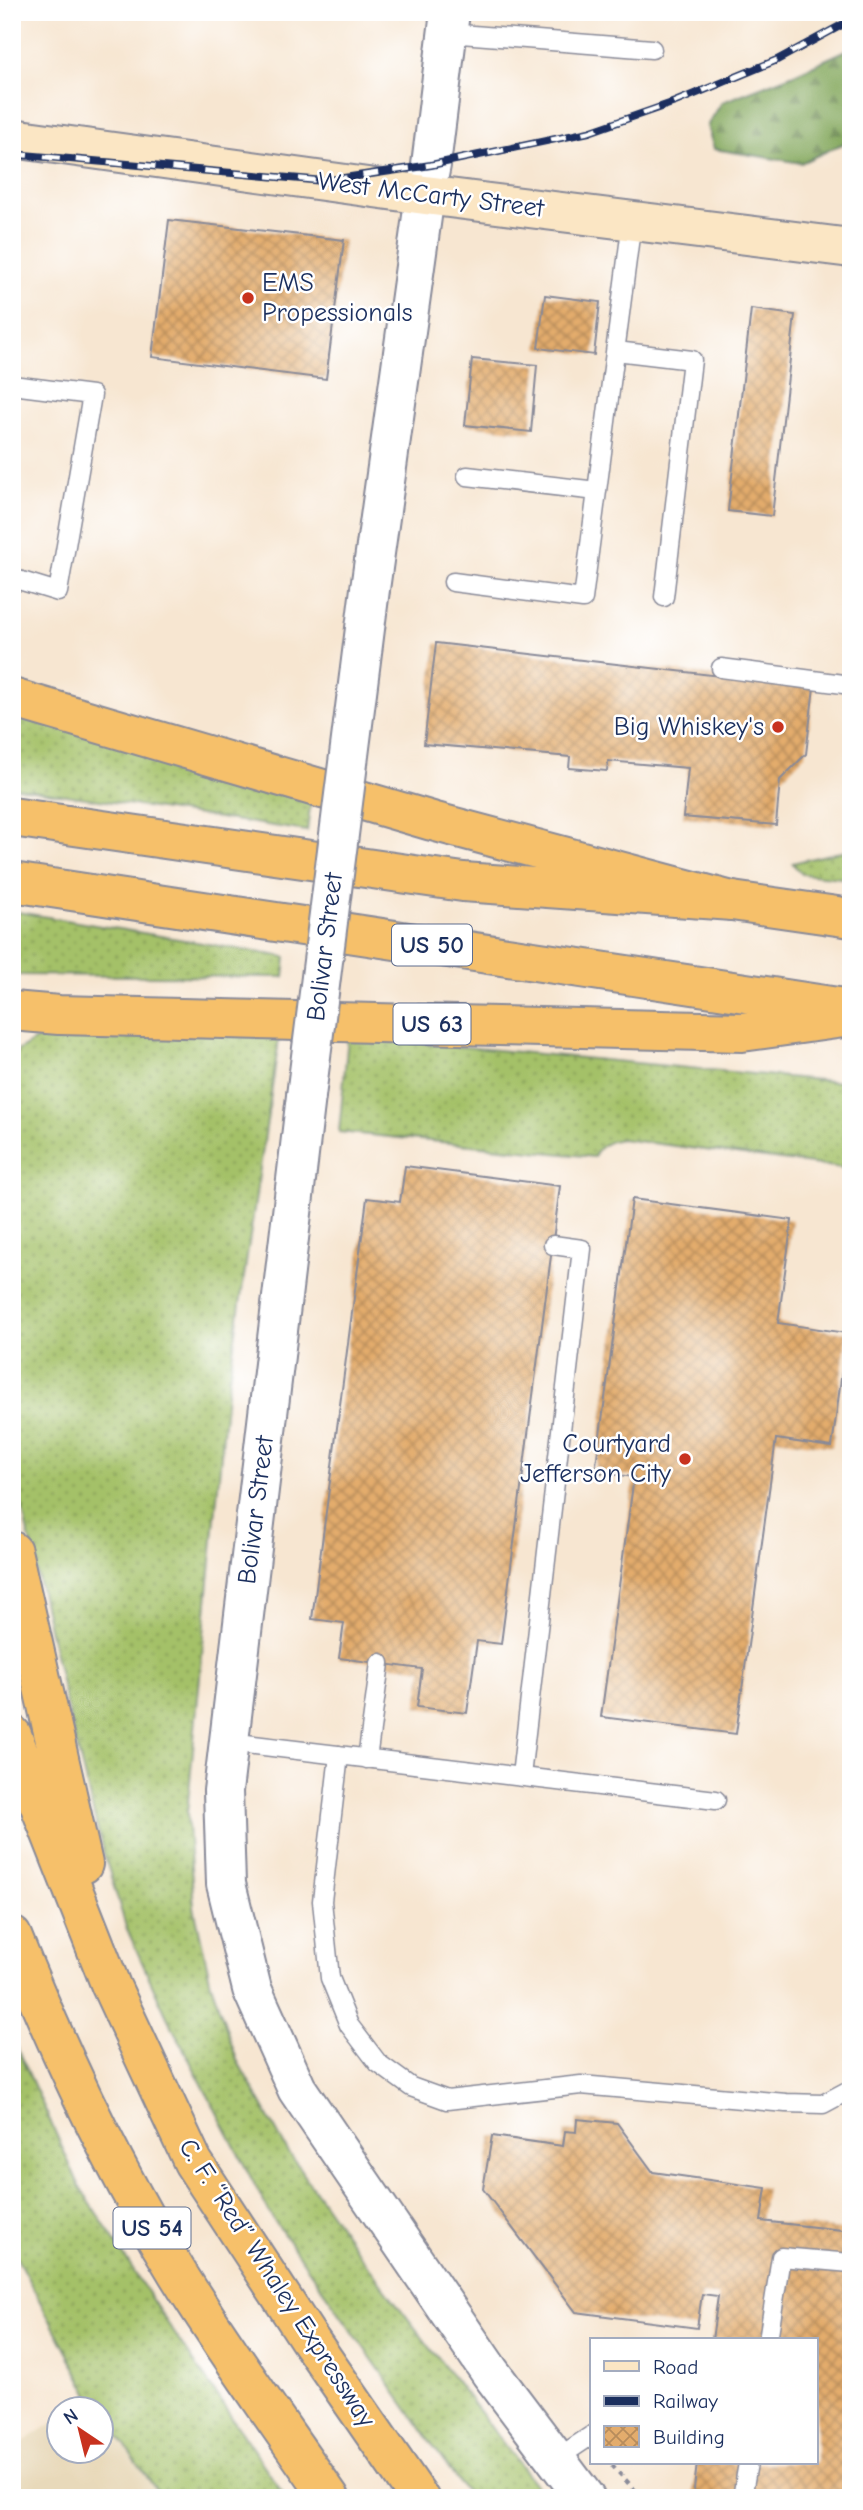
<svg xmlns="http://www.w3.org/2000/svg" width="863" height="2510" viewBox="0 0 863 2510" font-family="'Comic Neue',sans-serif">
  <style>
    .built { fill: #e8d9ba }
    .grass { fill: url(#grass-dots); stroke: #607863; stroke-width: 2 }
    .forest { fill: url(#forest-firs); stroke: #4f6b5d; stroke-width: 2 }
    .building { fill: url(#building-cross-hatch) }
    .lines { fill: none; stroke-linecap: round; stroke-linejoin: round }
    .service-casing { stroke: #898a98; stroke-width: 21 }
    .tertiary-casing { stroke: #898a98; stroke-width: 42 }
    .secondary-casing { stroke: #898a98; stroke-width: 42 }
    .trunk-casing { stroke: #898a98; stroke-width: 42 }
    .motorway-casing { stroke: #898a98; stroke-width: 42 }
    .path { stroke: #898a98; stroke-width: 4.5; stroke-dasharray: 5 5; stroke-linecap: butt }
    .service { stroke: #fff; stroke-width: 18 }
    .tertiary { stroke: #fff; stroke-width: 38 }
    .secondary { stroke: #fbe6c4; stroke-width: 38 }
    .trunk { stroke: #f6c06b; stroke-width: 38 }
    .motorway { stroke: #f6c06b; stroke-width: 38 }
    .rail-casing { stroke: #1b2f5e; stroke-width: 8 }
    .rail { stroke: #fff; stroke-width: 5; stroke-dasharray: 16; stroke-linecap: butt }
    .tertiary-bridge-casing { stroke: #898a98; stroke-width: 42; stroke-linecap: butt }
    .tertiary-bridge { stroke: #fff; stroke-width: 38 }
    .poi-dot { fill: #c8321e; stroke: #fff; stroke-width: 2.5 }
    .labels { text-anchor: middle; dominant-baseline: central; stroke-width: 5; stroke-linejoin: round; paint-order: stroke }
    .shield { fill: #fff; stroke: #5f6d8e; stroke-width: 2 }
    .shield-label { font-size: 24px; font-weight: bold; fill: #1b2f5e }
    .street-label { font-size: 26px; fill: #1b2f5e; stroke: #fff }
    .poi-label { font-size: 26px; fill: #1b2f5e; stroke: #fff; text-anchor: end }
  </style>
  <defs>
    <pattern id="grass-dots" width="8" height="8" patternUnits="userSpaceOnUse" patternTransform="scale(1.75)"><rect width="8" height="8" fill="#a4c168"/><path d="M2 2h.1M6 6h.1" fill="none" stroke="#859d59" stroke-width="1.8" stroke-linecap="round"/></pattern>
    <pattern id="forest-firs" width="22" height="20" patternUnits="userSpaceOnUse" patternTransform="scale(1.75)"><rect width="22" height="20" fill="#83a75c"/><path d="M5 1l3.5 6h-7zM16 11l3.5 6h-7z" fill="#6a884f"/></pattern>
    <pattern id="building-cross-hatch" width="8" height="8" patternUnits="userSpaceOnUse" patternTransform="scale(1.75)"><rect width="8" height="8" fill="#e3ac6c"/><path d="M0 0l8 8M0 8l8-8" fill="none" stroke="#b78c5c"/></pattern>
  </defs>
  <rect width="100%" height="100%" fill="#fff"/>
  <filter id="ink" filterUnits="userSpaceOnUse"><feTurbulence type="fractalNoise" baseFrequency=".0143" numOctaves="2"/><feDisplacementMap in="SourceGraphic" scale="14" xChannelSelector="R" yChannelSelector="G"/><feConvolveMatrix kernelMatrix="1 2 1 2 8 2 1 2 1" color-interpolation-filters="sRGB"/></filter>
  <filter id="wash" filterUnits="userSpaceOnUse"><feTurbulence type="fractalNoise" baseFrequency=".00686" numOctaves="4" result="noise"/><feDisplacementMap in="SourceGraphic" scale="28" xChannelSelector="R" yChannelSelector="G"/><feGaussianBlur stdDeviation="1.57" result="paint"/><feColorMatrix in="noise" values="0 0 0 0 0 0 0 0 0 0 0 0 0 0 0 0 0 1.4 0 .05"/><feComposite in="paint" operator="in"/></filter>
  <g filter="url(#wash)">
    <rect width="100%" height="100%" fill="#f7e6d1"/>
    <path class="built" d="M102 2413 162 2498H12V2449L59 2419 60 2450H102Z"/>
    <path class="grass" d="M12 712 311 799 307 831 12 787Z
      M851 849V879L802 874 792 863Z
      M12 911 286 957 284 977 12 975Z
      M67 1033H280L227 1392 187 1813 194 1907 211 1984 237 2060 287 2150 361 2257 545 2498H470L271 2216 167 2017 126 1927 102 1847 65 1699 12 1462V1054L36 1040Z
      M348 1036 851 1083V1169L621 1139C608 1141 599 1145 594 1157L339 1132Z
      M12 2037 80 2187 156 2306 286 2498H162L102 2413V2408H98L92 2399 12 2249Z"/>
    <path class="forest" d="M851 48V140L801 163 714 149 707 126 722 102 794 74Z"/>
    <g id="blocks">
      <path class="building" d="M169 220 344 240 326 379 152 357Z
        M545 295 600 302 594 355 538 348Z
        M751 309 795 315 772 516 728 511Z
        M472 359 537 365 531 432 465 425Z
        M436 643 814 687 806 754 780 780 776 825 683 817 688 768 608 761 607 771 569 768 570 757 424 744Z
        M405 1166 560 1186 501 1644 477 1641 467 1713 417 1707 422 1669 339 1658 344 1623 312 1619 367 1198 400 1202Z
        M632 1199 792 1220 778 1323 847 1333 832 1447 776 1439 736 1734 601 1717 634 1477 595 1472Z
        M577 2119 617 2123 653 2172 766 2188 761 2221 851 2231V2498H693L697 2463H816V2340H712L718 2296 702 2294 697 2328 576 2312 483 2189 492 2136 563 2146 565 2131 576 2132Z"/>
    </g>
  </g>
  <g filter="url(#ink)">
    <use href="#blocks" fill-opacity="0" stroke="#898a98" stroke-width="2"/>
    <g class="lines">
      <g class="service-casing">
        <path id="service" d="M448 33 652 49
          M616 351 692 360 664 597
          M12 385 92 395 58 592 12 578
          M467 476 597 491
          M453 582 583 599 632 221
          M721 668 851 685
          M229 1742 716 1800
          M339 1755 322 1901 330 1978 349 2025 378 2063 411 2087 447 2100 581 2085 786 2103 823 2104 851 2089
          M367 1759 380 1663
          M521 1776 582 1249 553 1245
          M768 2340 781 2257 851 2263
          M556 2459 592 2435
          M742 2498 748 2463"/>
      </g>
      <g class="tertiary-casing">
        <path id="tertiary" d="M370 589 425 195 431 165 450 12
          M306 1096 223 1791 226 1884 252 1989 297 2089 490 2372 585 2498"/>
      </g>
      <g class="secondary-casing">
        <path id="secondary" d="M12 138 425 195 851 248"/>
      </g>
      <g class="trunk-casing">
        <path id="trunk" d="M12 698 432 821 732 901 851 918
          M12 1011 59 1015 742 1032 851 1017"/>
      </g>
      <g class="motorway-casing">
        <path id="motorway" d="M12 817 463 882 732 901
          M12 882 851 1009
          M12 1551 83 1864
          M12 1735 111 1986 193 2162 309 2339 419 2498
          M12 1936C59 2053 112 2167 178 2274 225 2350 279 2424 330 2498"/>
      </g>
      <path class="path" d="M612 2465 642 2498"/>
      <use href="#service" class="service"/>
      <use href="#tertiary" class="tertiary"/>
      <use href="#secondary" class="secondary"/>
      <use href="#trunk" class="trunk"/>
      <use href="#motorway" class="motorway"/>
      <g class="rail-casing">
        <path id="rail" d="M12 154 324 181 431 165 589 132 675 102 777 60 851 20"/>
      </g>
      <use href="#rail" class="rail"/>
      <g class="tertiary-bridge-casing">
        <path id="tertiary-bridge" d="M306 1096 370 589"/>
      </g>
      <use href="#tertiary-bridge" class="tertiary-bridge"/>
    </g>
  </g>
  <g class="poi-dot">
    <circle cx="248" cy="298" r="7"/>
    <circle cx="778" cy="727" r="7"/>
    <circle cx="685" cy="1459" r="7"/>
  </g>
  <g class="labels">
    <g class="shield">
      <rect x="392" y="924.5" width="80" height="41" rx="5"/>
      <rect x="393.5" y="1003.5" width="77" height="41" rx="5"/>
      <rect x="113.5" y="2207.5" width="77" height="41" rx="5"/>
    </g>
    <g class="shield-label">
      <text x="432" y="945">US 50</text>
      <text x="432" y="1024">US 63</text>
      <text x="152" y="2228">US 54</text>
    </g>
    <g class="street-label">
      <text transform="translate(431 195) rotate(7)">West McCarty Street</text>
      <text transform="translate(325 947) rotate(-83)">Bolivar Street</text>
      <text transform="translate(256 1510) rotate(-83)">Bolivar Street</text>
      <text transform="translate(277 2283) rotate(57)">C. F. “Red” Whaley Expressway</text>
    </g>
    <g class="poi-label">
      <text x="262" y="283" text-anchor="start">EMS<tspan x="262" dy="30">Propessionals</tspan></text>
      <text x="764" y="727">Big Whiskey's</text>
      <text x="671" y="1444">Courtyard<tspan x="671" dy="30">Jefferson City</tspan></text>
    </g>
  </g>
  <rect width="863" height="2510" fill="none" stroke="#fff" stroke-width="42"/>
  <rect x="590" y="2338" width="228" height="126" fill="#ffffff" stroke="#a4acbf" stroke-width="2"/>
  <rect x="604" y="2361" width="35" height="10" fill="#fbe6c4" stroke="#a4acbf" stroke-width="2"/>
  <text x="653" y="2374" font-size="21" fill="#1b2f5e">Road</text>
  <rect x="604" y="2396" width="35" height="10" fill="#1b2f5e" stroke="#a4acbf" stroke-width="2"/>
  <text x="653" y="2408" font-size="21" fill="#1b2f5e">Railway</text>
  <rect x="604" y="2426" width="35" height="21" fill="url(#building-cross-hatch)" stroke="#a4acbf" stroke-width="2"/>
  <text x="653" y="2444" font-size="21" fill="#1b2f5e">Building</text>
  <g transform="translate(80 2430) rotate(325)"><circle r="33" fill="#ffffff" stroke="#a4acbf" stroke-width="2"/>
  <path d="M0-5L12 26L0 18L-12 26Z" fill="#c8321e"/>
  <text y="-10" font-size="19" font-weight="bold" text-anchor="middle" fill="#1b2f5e">N</text>
  </g>
</svg>
